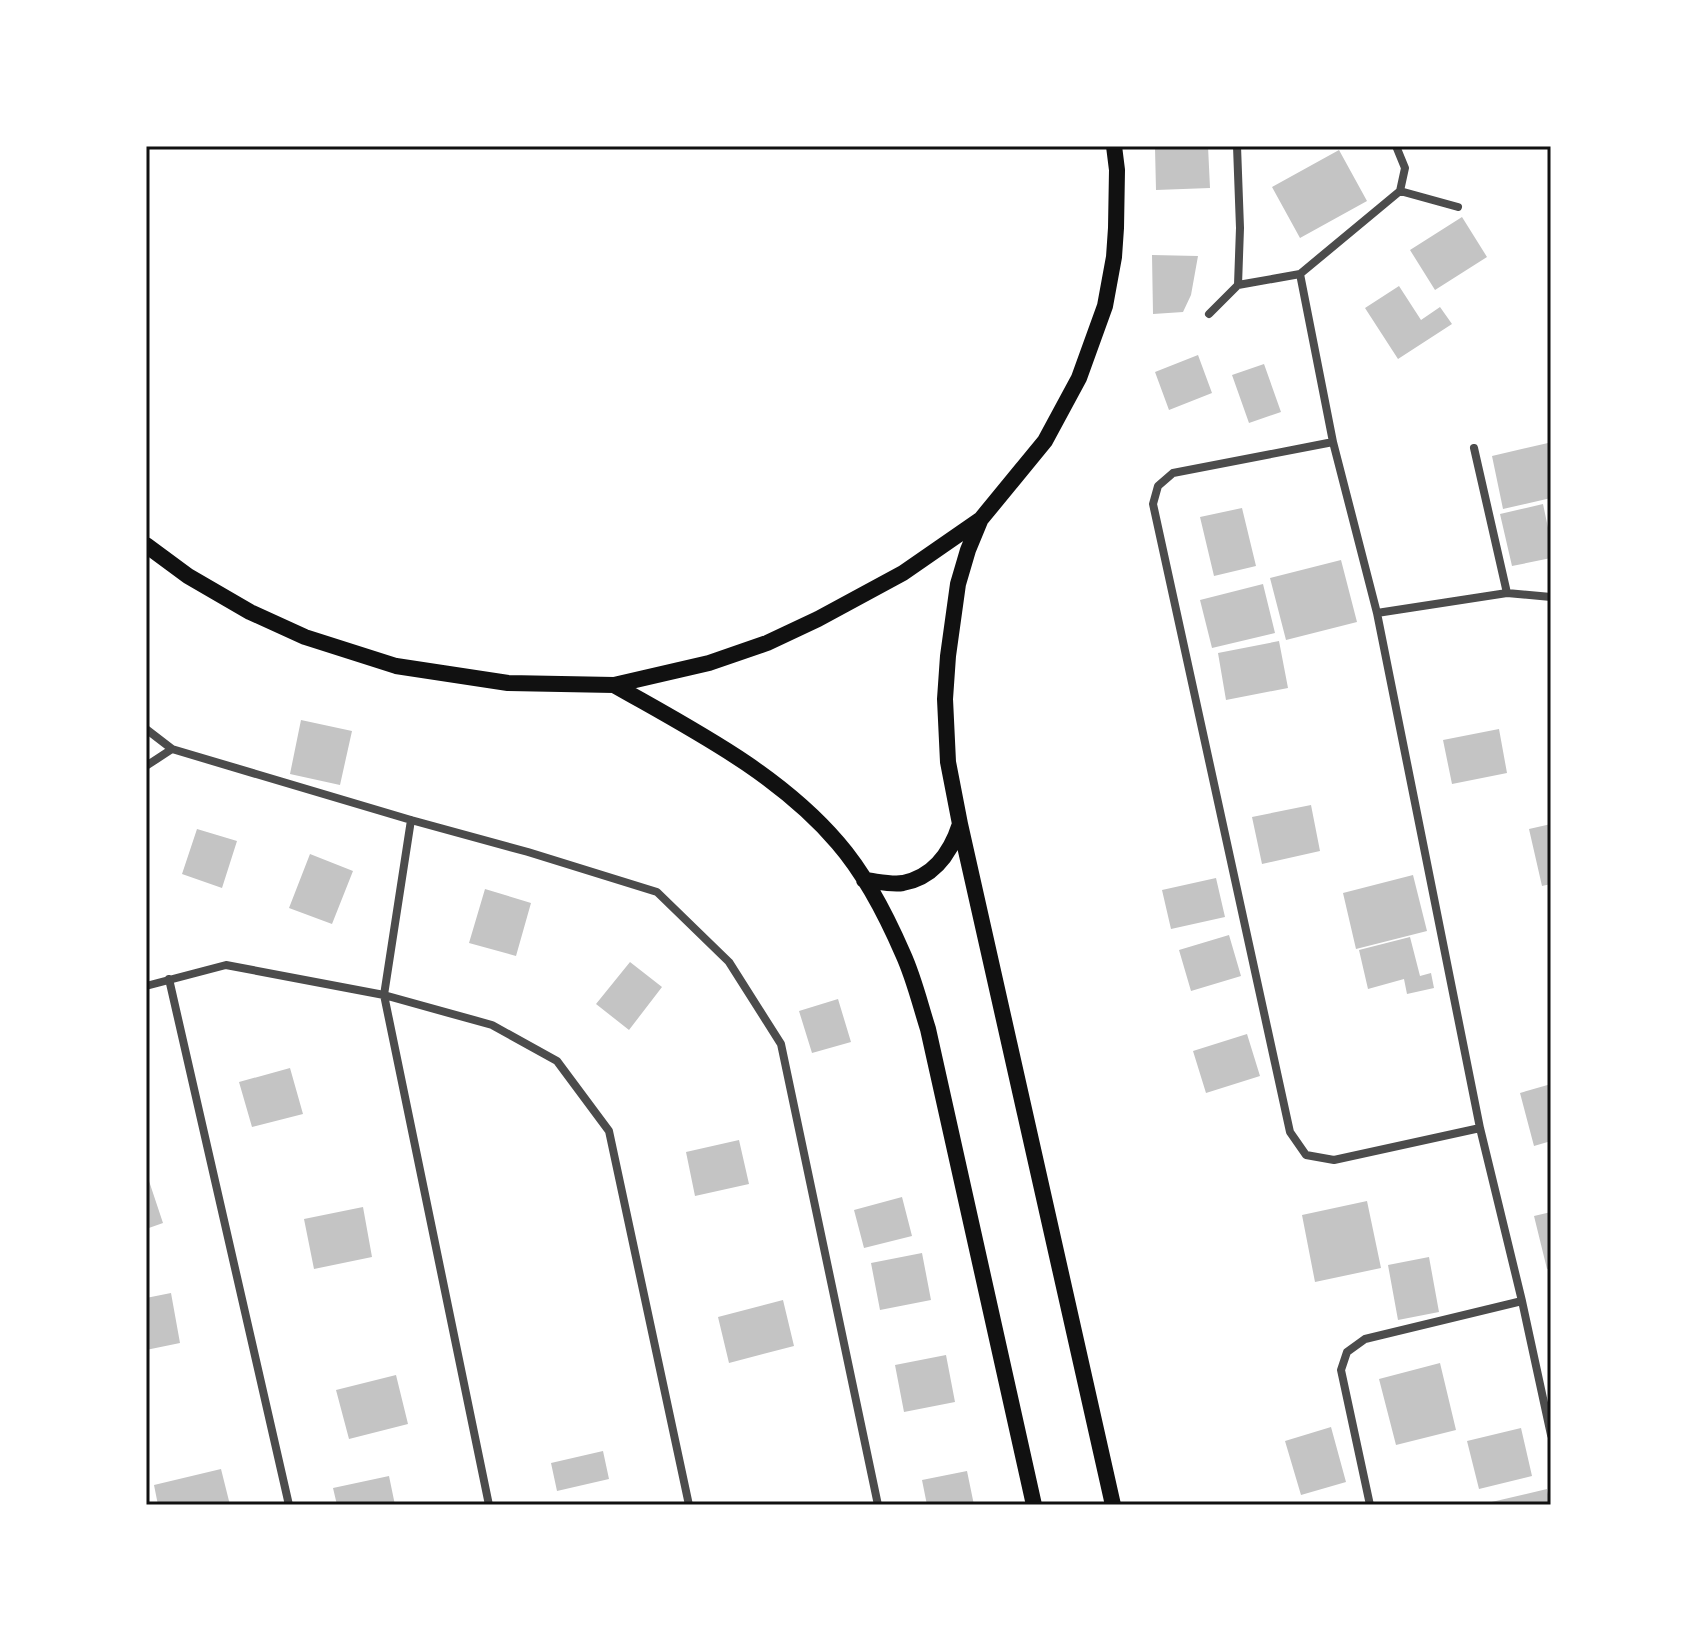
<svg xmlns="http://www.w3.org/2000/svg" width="1697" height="1651" viewBox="0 0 1697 1651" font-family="Karla,sans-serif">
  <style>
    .building { fill: #c4c4c4 }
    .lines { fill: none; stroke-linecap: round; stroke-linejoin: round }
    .minor { stroke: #4c4c4c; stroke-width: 8 }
    .secondary { stroke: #111; stroke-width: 16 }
    .neatline { fill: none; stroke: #111; stroke-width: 3 }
  </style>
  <rect width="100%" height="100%" fill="#fff"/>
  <path class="building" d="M1175 146H1208L1210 188 1156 190 1155 148Z
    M1339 150 1367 201 1300 238 1272 187Z
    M1462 217 1487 257 1435 290 1410 250Z
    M1152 255 1198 256 1191 295 1183 312 1153 314Z
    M1399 286 1421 320 1440 307 1452 324 1398 359 1365 308Z
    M1198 355 1212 393 1169 410 1155 372Z
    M1264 364 1281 412 1249 423 1232 375Z
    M1548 443 1551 446V498L1503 509 1492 456Z
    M1543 504 1551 542V558L1512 566 1500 514Z
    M1242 508 1256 566 1214 576 1200 517Z
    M1341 560 1357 622 1286 640 1270 578Z
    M1263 584 1275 633 1212 648 1200 600Z
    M1279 641 1288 688 1226 700 1218 653Z
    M301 720 352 731 340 785 290 774Z
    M1499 729 1507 773 1452 784 1443 740Z
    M1311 805 1320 851 1262 864 1252 817Z
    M1551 824V884L1542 886 1529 829Z
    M197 829 237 841 222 888 182 874Z
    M310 854 353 871 332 924 289 908Z
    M1413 875 1427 931 1356 949 1343 893Z
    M1216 878 1225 917 1171 929 1162 890Z
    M485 889 531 903 516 956 469 943Z
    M1229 935 1241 976 1191 991 1179 950Z
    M1410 937 1420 976 1431 973 1434 988 1407 994 1404 979 1368 989 1359 950Z
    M630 962 662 987 629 1030 596 1004Z
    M838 999 851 1042 812 1053 799 1011Z
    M1247 1034 1260 1076 1206 1093 1193 1051Z
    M290 1068 303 1114 252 1127 239 1082Z
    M1551 1084V1141L1534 1146 1520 1093Z
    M739 1140 749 1184 695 1196 686 1152Z
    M146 1172 163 1223 146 1229Z
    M902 1197 912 1236 864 1248 854 1210Z
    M1367 1201 1381 1268 1315 1282 1302 1215Z
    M363 1207 372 1257 314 1269 304 1219Z
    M1551 1212V1268L1547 1269 1534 1216Z
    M922 1253 931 1300 880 1310 871 1263Z
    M1429 1257 1439 1312 1398 1320 1388 1265Z
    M171 1293 180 1343 146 1350V1298Z
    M783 1300 794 1346 729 1363 718 1317Z
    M946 1355 955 1402 904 1412 895 1365Z
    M1440 1363 1456 1430 1396 1445 1379 1379Z
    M396 1375 408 1424 349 1439 336 1390Z
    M1331 1427 1346 1482 1301 1495 1285 1441Z
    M1521 1428 1532 1476 1479 1489 1467 1441Z
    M603 1451 609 1479 557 1491 551 1463Z
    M221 1469 230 1505H158L154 1485Z
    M967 1471 974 1505H927L922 1480Z
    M389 1476 395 1505H337L333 1488Z
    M1547 1489 1550 1505H1483V1504Z"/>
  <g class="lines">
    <path class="minor" d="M1400 191 1458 207
      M1300 274 1333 442 1377 613 1480 1128 1522 1301 1551 1435
      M1238 285 1300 274 1400 191 1405 168 1396 146
      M1209 314 1238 285 1240 228 1237 146
      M1333 442 1173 473 1158 486 1153 504 1290 1132 1306 1155 1334 1160 1480 1128
      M1474 448 1507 593
      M1377 613 1507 593 1551 597
      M146 729 172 749 411 820 528 852 657 892 729 962 781 1044 878 1505
      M146 766 172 749
      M411 820 384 995 489 1505
      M169 979 289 1505
      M146 986 226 965 384 995 492 1025 557 1061 609 1131 689 1505
      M1370 1505 1341 1370 1347 1352 1365 1339 1522 1301"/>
    <path class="secondary" d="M980 521 968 550 958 584 948 656 945 699 948 762 960 824 1113 1505
      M146 545 188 576 250 612 305 637 396 666 508 683 614 685 709 663 767 643 818 619 903 573 981 519 1045 441 1079 378 1105 306 1114 257 1116 228 1117 170 1114 146
      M614 685C693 730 778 773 838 843 864 873 887 917 903 954 914 978 920 1004 928 1029L1034 1505
      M864 880C876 881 891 885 903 883 934 877 951 852 960 824"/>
  </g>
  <rect width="1697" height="1651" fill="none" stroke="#ffffff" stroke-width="296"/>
  <rect x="148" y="148" width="1401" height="1355" class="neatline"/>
</svg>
